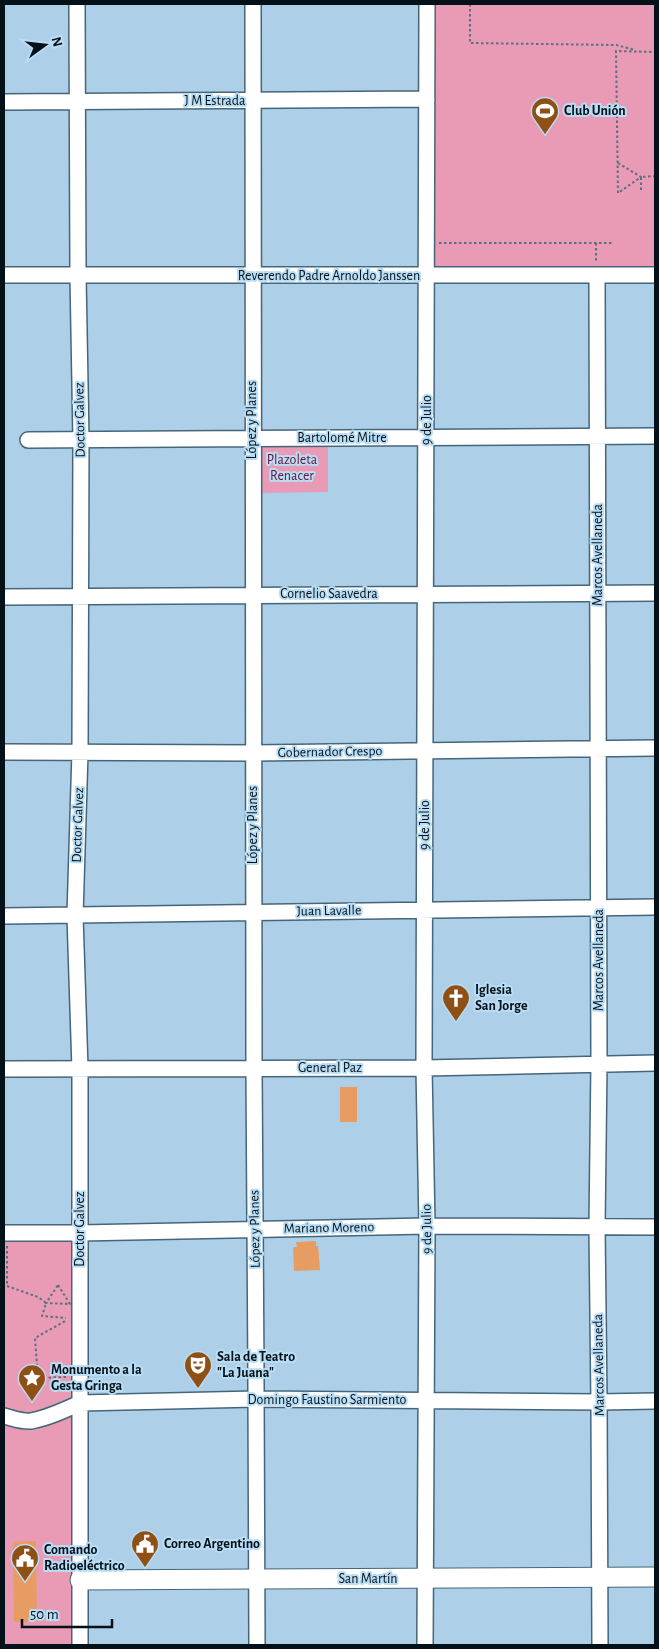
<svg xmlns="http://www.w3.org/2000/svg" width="659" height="1649" viewBox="0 0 659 1649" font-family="'Alegreya Sans',sans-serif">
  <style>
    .green { fill: #e99ab5 }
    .building { fill: #e69c62 }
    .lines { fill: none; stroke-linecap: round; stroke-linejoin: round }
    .minor-casing { stroke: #45657a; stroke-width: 18 }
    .major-casing { stroke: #45657a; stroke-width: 21 }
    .path { stroke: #587080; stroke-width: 2; stroke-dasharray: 2.5 2.5; stroke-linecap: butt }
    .minor { stroke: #fff; stroke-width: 15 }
    .major { stroke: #fff; stroke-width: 19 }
    .labels { text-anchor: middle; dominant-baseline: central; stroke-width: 4; stroke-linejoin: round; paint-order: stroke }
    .street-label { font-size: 14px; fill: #051119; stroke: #b9ddf5 }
    .poi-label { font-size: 14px; font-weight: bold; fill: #051119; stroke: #b9ddf5; text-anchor: start }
    .park-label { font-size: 14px; fill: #631438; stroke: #b9ddf5 }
  </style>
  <rect width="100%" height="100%" fill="#add0e8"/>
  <path class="green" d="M434 4H655V266H434Z
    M328 444V492L256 493V445Z
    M4 1233H80V1645H4Z"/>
  <path class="building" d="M340 1087H357V1122H340Z
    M316 1241V1246H318L320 1270 294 1271 293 1247H297L296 1242Z
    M36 1541 37 1622H14L13 1542Z"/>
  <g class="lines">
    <g class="minor-casing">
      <path id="minor" d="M77 4 78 276 81 440 80 752 75 916 80 1069V1645
        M253 4C251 358 251 713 254 1068 255 1260 257 1453 257 1645
        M4 102 427 99
        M4 275H655
        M597 275 599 1063 597 1227 599 1402 600 1645
        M28 440 655 436
        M4 597 655 593
        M4 752 253 753 655 748
        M4 916 655 907
        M4 1069 424 1068 655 1063
        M4 1233H80L427 1226 655 1227
        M4 1416C12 1418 22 1422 31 1421 48 1418 65 1410 80 1403L257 1399 599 1402 655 1401
        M425 1645 427 1226 424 1068 427 4"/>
    </g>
    <g class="major-casing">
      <path id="major" d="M80 1580 655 1577"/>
    </g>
    <path class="path" d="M470 4V43L616 45 635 50
      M618 163 641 177 618 193 616 51 655 52
      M641 190V177L655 176
      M439 243H612
      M596 243V262
      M7 1246V1286L38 1297 46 1303 42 1316 66 1318
      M58 1285 70 1304 46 1303Z
      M66 1377 38 1378 35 1338 67 1320"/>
    <use href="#minor" class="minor"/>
    <use href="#major" class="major"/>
  </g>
  <defs>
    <g id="stadium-pin" transform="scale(1.4375)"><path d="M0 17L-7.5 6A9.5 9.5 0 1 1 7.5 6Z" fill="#8f5016" stroke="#b9ddf5"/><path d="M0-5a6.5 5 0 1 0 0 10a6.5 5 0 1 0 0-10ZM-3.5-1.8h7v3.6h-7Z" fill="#fff"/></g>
    <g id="church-pin" transform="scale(1.4375)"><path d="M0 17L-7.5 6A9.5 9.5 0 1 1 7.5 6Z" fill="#8f5016" stroke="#b9ddf5"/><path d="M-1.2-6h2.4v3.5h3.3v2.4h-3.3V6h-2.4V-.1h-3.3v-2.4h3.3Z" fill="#fff"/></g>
    <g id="theatre-pin" transform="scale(1.4375)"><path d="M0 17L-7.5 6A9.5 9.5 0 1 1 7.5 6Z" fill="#8f5016" stroke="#b9ddf5"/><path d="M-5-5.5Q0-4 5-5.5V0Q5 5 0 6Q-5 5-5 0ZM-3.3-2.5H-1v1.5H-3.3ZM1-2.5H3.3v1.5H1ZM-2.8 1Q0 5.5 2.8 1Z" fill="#fff"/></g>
    <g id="sight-pin" transform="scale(1.4375)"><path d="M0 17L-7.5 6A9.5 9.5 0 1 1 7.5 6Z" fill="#8f5016" stroke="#b9ddf5"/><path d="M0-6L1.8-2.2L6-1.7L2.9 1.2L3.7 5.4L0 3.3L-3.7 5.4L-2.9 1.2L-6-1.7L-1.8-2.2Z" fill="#fff"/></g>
    <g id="civic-pin" transform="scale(1.4375)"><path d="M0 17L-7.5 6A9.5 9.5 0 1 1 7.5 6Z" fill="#8f5016" stroke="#b9ddf5"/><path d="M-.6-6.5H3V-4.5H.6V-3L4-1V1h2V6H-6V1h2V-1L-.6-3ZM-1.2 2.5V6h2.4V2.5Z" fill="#fff"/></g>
  </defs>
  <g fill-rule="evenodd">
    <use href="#stadium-pin" x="545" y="111"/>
    <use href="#church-pin" x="456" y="998"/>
    <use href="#theatre-pin" x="198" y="1365"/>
    <use href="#sight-pin" x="32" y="1378"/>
    <use href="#civic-pin" x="145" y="1544"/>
    <use href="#civic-pin" x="25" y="1558"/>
  </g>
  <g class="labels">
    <g class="street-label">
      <text x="215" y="101">J M Estrada</text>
      <text x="329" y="276">Reverendo Padre Arnoldo Janssen</text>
      <text transform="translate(80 420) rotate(-91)">Doctor Galvez</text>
      <text transform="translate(252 420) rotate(-90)">López y Planes</text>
      <text transform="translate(427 420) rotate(-90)">9 de Julio</text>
      <text x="342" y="438">Bartolomé Mitre</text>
      <text transform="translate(598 555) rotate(-90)">Marcos Avellaneda</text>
      <text x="329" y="594">Cornelio Saavedra</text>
      <text transform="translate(330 752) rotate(-1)">Gobernador Crespo</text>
      <text transform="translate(78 825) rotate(-88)">Doctor Galvez</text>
      <text transform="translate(253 825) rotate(-90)">López y Planes</text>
      <text transform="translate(425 825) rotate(-90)">9 de Julio</text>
      <text transform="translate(329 911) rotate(-1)">Juan Lavalle</text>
      <text transform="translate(599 960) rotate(-90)">Marcos Avellaneda</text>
      <text x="330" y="1068">General Paz</text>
      <text transform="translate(329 1228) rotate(-1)">Mariano Moreno</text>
      <text transform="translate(80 1229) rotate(-90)">Doctor Galvez</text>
      <text transform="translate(255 1229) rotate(-91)">López y Planes</text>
      <text transform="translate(427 1229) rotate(-91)">9 de Julio</text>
      <text transform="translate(599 1365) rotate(-91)">Marcos Avellaneda</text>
      <text x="327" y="1400">Domingo Faustino Sarmiento</text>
      <text x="368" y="1579">San Martín</text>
    </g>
    <g class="poi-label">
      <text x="564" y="111">Club Unión</text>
      <text x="475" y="990">Iglesia<tspan x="475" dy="16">San Jorge</tspan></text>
      <text x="217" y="1357">Sala de Teatro<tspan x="217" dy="16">"La Juana"</tspan></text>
      <text x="51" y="1370">Monumento a la<tspan x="51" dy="16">Gesta Gringa</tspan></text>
      <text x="164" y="1544">Correo Argentino</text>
      <text x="44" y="1550">Comando<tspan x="44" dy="16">Radioeléctrico</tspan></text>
    </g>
    <g class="park-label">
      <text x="292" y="460">Plazoleta<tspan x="292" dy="16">Renacer</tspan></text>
    </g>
  </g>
  <rect width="659" height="1649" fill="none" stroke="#051119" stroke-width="10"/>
  <g transform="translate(45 45) rotate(75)" stroke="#b9ddf5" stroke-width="4" paint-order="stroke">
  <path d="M0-4L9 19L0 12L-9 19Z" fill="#051119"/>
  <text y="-8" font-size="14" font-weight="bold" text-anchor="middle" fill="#051119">N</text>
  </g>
  <path d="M22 1619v8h90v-8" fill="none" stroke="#051119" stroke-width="2.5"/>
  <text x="30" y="1619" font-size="15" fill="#051119" stroke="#b9ddf5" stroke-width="4" paint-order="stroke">50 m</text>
</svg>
